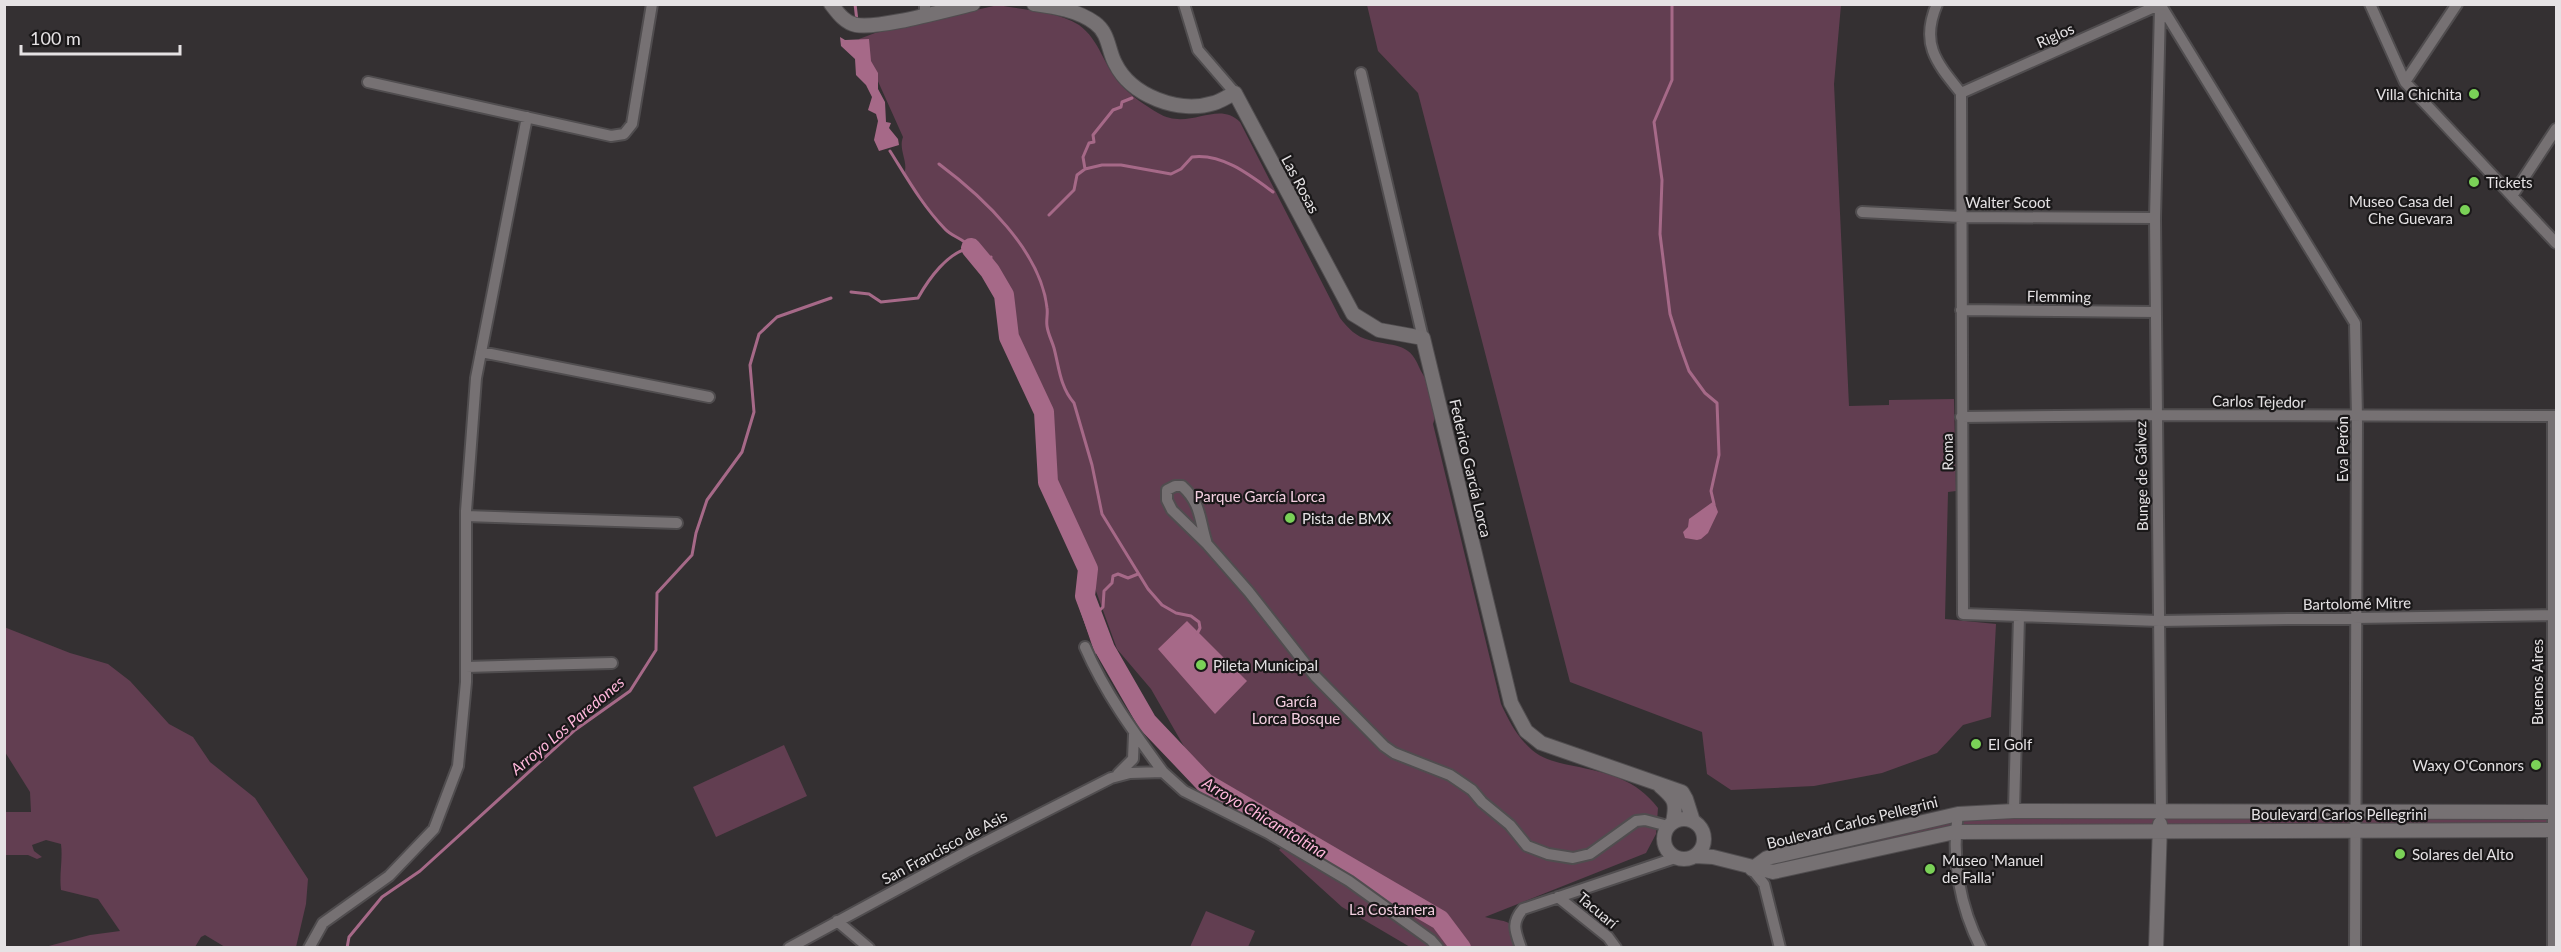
<svg xmlns="http://www.w3.org/2000/svg" width="2561" height="952" viewBox="0 0 2561 952" font-family="Lato,sans-serif">
  <style>
    .green { fill: #623e51 }
    .water { fill: #a66988 }
    .lines { fill: none; stroke-linecap: round; stroke-linejoin: round }
    .stream { stroke: #a66988; stroke-width: 3 }
    .river { stroke: #a66988; stroke-width: 20 }
    .minor-casing { stroke: #504d4f; stroke-width: 14 }
    .tertiary-casing { stroke: #504d4f; stroke-width: 16 }
    .minor { stroke: #767173; stroke-width: 10 }
    .tertiary { stroke: #767173; stroke-width: 14 }
    .poi-dot { fill: #7ad157; stroke: #1a1819; stroke-width: 2 }
    .labels { text-anchor: middle; dominant-baseline: central; stroke-width: 4.5; stroke-linejoin: round; paint-order: stroke }
    .street-label { font-size: 15px; fill: #e5e2e4; stroke: #1a1819 }
    .poi-label { font-size: 15px; fill: #e5e2e4; stroke: #1a1819; text-anchor: start }
    .park-label { font-size: 15px; fill: #f4d0e1; stroke: #1a1819 }
    .water-label { font-size: 16px; font-style: italic; fill: #ffb7db; stroke: #1a1819 }
  </style>
  <rect width="100%" height="100%" fill="#343032"/>
  <path class="green" d="M998 5C1024 10 1057 11 1079 25 1100 40 1104 67 1121 85 1130 95 1146 106 1158 113 1189 132 1217 99 1240 122L1340 318C1348 328 1356 337 1369 340 1392 347 1409 341 1419 367 1423 376 1428 380 1431 391 1433 401 1437 414 1433 424L1501 704C1509 721 1517 737 1532 750 1544 760 1559 763 1574 766 1608 773 1636 779 1658 808L1656 834 1646 853 1485 917C1513 924 1510 917 1521 947H1410L1342 907 1279 850 1293 835 1316 840 1205 783 1151 689 1117 649 1088 569 1048 482 1044 412 1009 337 1004 295 990 271 968 244 947 231 922 203 904 174C909 162 898 150 903 137L859 39 875 33Z
    M1367 5H1841L1834 84 1849 406 1889 405V400L1954 399 1956 491 1948 492 1945 619 1996 624 1991 717 1963 725 1937 753 1882 773 1814 786 1731 790 1707 774 1702 732 1570 682 1418 93 1378 51Z
    M4 627 70 653 108 664 130 681 169 724 193 737 210 762 255 798 308 879 306 904 296 947H225L205 935 201 937 195 947H45L90 935 120 931 98 899 61 890C59 874 63 860 61 844L46 840 32 845 34 851 42 857 37 859 28 855H5V812H31L30 792 5 752Z
    M784 745 807 796 716 837 693 787Z
    M2553 812 2556 830 1955 832 1773 872 1767 858 1958 814Z
    M1206 911 1255 931 1248 947H1190Z"/>
  <path class="water" d="M840 37 845 40 869 39 871 61 878 73V89L885 102 886 122 891 123 889 128 898 139 899 145 879 151 874 140 878 121 876 114 868 110 872 97 866 85 856 75 855 59 841 46Z
    M1714 501 1718 512 1708 533 1701 539 1697 540 1685 538 1683 532 1688 527 1689 519Z
    M1092 595 1112 647 1095 654 1076 598Z
    M1187 621 1247 681 1215 714 1158 649Z"/>
  <g class="lines">
    <path class="stream" d="M855 4 857 21
      M1672 4V80L1654 122 1662 180 1660 234 1670 314 1680 346 1689 371 1705 393 1717 403 1719 455 1711 491 1714 504
      M890 151C907 178 922 205 945 229 952 237 965 239 971 248
      M939 164C982 196 1041 251 1047 308 1048 314 1046 320 1047 326 1048 334 1052 341 1054 348 1059 367 1060 387 1074 403L1092 465 1102 514 1148 589 1162 605 1176 613 1191 616 1199 622 1200 628 1197 634
      M1085 169 1102 165H1121L1171 174 1181 169 1192 157C1222 153 1250 175 1273 192
      M1049 215 1074 190 1077 175 1085 169 1083 157 1089 143 1094 142 1093 135 1113 110 1121 107 1122 102 1132 98
      M990 271 987 262 991 257
      M851 292 869 294 881 302 918 298C928 280 948 251 971 248
      M1095 615 1103 607 1104 591 1112 583 1113 576 1118 574 1128 578 1138 574
      M347 948 349 937 382 897 420 871 575 730 630 691 656 650 657 593 692 555 696 533 707 500 742 452 754 412 750 365 759 334 777 317 831 298"/>
    <path class="river" d="M971 248 990 271 1004 295 1009 337 1044 412 1048 482 1088 569 1085 596 1105 649 1147 722 1205 783 1440 920 1461 948"/>
    <g class="minor-casing">
      <path id="minor" d="M925 4V15
        M1184 4 1198 50 1235 93
        M1937 4C1920 44 1936 62 1961 93
        M2160 4 2355 323 2357 417 2355 948
        M2370 4 2405 82 2556 243
        M2160 7 2155 218 2161 813
        M1361 73 1423 338
        M368 82 611 136 624 134 632 124 652 4
        M2405 82 2457 4
        M1961 93 1963 614 2159 621 2556 615
        M1961 93 2161 4
        M2512 196 2556 129
        M1862 212 1961 217 2155 218
        M1961 310 2156 312
        M481 352 709 397
        M2553 416V948
        M1961 417 2157 415 2556 416
        M466 516 677 523
        M1207 544C1199 520 1202 504 1182 486H1175L1167 490V500L1172 510 1207 544 1249 592 1315 676 1384 746 1394 753 1450 775 1472 790 1482 802 1510 825 1527 846 1548 854 1573 858 1590 854 1636 821 1645 820 1668 826
        M1085 647C1105 693 1133 731 1163 772
        M466 667 612 663
        M1118 774 1133 759 1134 734
        M2014 811 2019 616
        M1958 814C1951 859 1960 907 1981 948
        M1752 869 1764 884 1780 948
        M1558 897 1608 937 1616 948
        M837 921 869 948
        M309 948 323 923 389 876 434 829 458 766 466 682V511L476 378 527 117
        M789 948 966 852 1111 778 1130 773 1163 772 1184 791 1268 833 1349 881 1431 940 1438 948
        M1521 948C1515 931 1511 923 1523 909L1675 858"/>
    </g>
    <g class="tertiary-casing">
      <path id="tertiary" d="M831 4C838 13 845 23 856 25 881 29 946 10 973 4
        M1034 4C1055 7 1077 10 1095 23 1109 33 1108 50 1115 63 1131 96 1179 114 1214 103 1221 101 1228 96 1235 93L1353 314 1379 330 1423 338 1511 703 1526 731 1541 743 1682 792 1686 799 1693 821
        M1660 786C1675 799 1677 802 1673 822
        M1664 839a20 20 0 1 1 40 0a20 20 0 1 1-40 0Z
        M1695 856 1713 857 1773 872 1955 832 2556 830
        M1752 869 1767 858 1958 814 2014 811 2556 812
        M2156 948 2160 824"/>
    </g>
    <use href="#minor" class="minor"/>
    <use href="#tertiary" class="tertiary"/>
  </g>
  <g class="poi-dot">
    <circle cx="2474" cy="94" r="6"/>
    <circle cx="2474" cy="182" r="6"/>
    <circle cx="2465" cy="210" r="6"/>
    <circle cx="1290" cy="518" r="6"/>
    <circle cx="1201" cy="665" r="6"/>
    <circle cx="1976" cy="744" r="6"/>
    <circle cx="2536" cy="765" r="6"/>
    <circle cx="2400" cy="854" r="6"/>
    <circle cx="1930" cy="869" r="6"/>
  </g>
  <g class="labels">
    <g class="street-label">
      <text transform="translate(2055 35) rotate(-24)">Riglos</text>
      <text transform="translate(1301 184) rotate(62)">Las Rosas</text>
      <text x="2008" y="202">Walter Scoot</text>
      <text transform="translate(2059 296) rotate(1)">Flemming</text>
      <text transform="translate(2259 401) rotate(1)">Carlos Tejedor</text>
      <text transform="translate(2342 449) rotate(-90)">Eva Perón</text>
      <text transform="translate(1947 452) rotate(-91)">Roma</text>
      <text transform="translate(1471 468) rotate(77)">Federico García Lorca</text>
      <text transform="translate(2141 476) rotate(-91)">Bunge de Gálvez</text>
      <text transform="translate(2357 603) rotate(-1)">Bartolomé Mitre</text>
      <text transform="translate(2537 682) rotate(-90)">Buenos Aires</text>
      <text x="2339" y="814">Boulevard Carlos Pellegrini</text>
      <text transform="translate(1852 822) rotate(-14)">Boulevard Carlos Pellegrini</text>
      <text transform="translate(944 847) rotate(-28)">San Francisco de Asis</text>
      <text transform="translate(1598 910) rotate(40)">Tacuarí</text>
    </g>
    <g class="poi-label">
      <text x="2462" y="94" text-anchor="end">Villa Chichita</text>
      <text x="2486" y="182">Tickets</text>
      <text x="2453" y="201" text-anchor="end">Museo Casa del<tspan x="2453" dy="17">Che Guevara</tspan></text>
      <text x="1302" y="518">Pista de BMX</text>
      <text x="1213" y="665">Pileta Municipal</text>
      <text x="1988" y="744">El Golf</text>
      <text x="2524" y="765" text-anchor="end">Waxy O'Connors</text>
      <text x="2412" y="854">Solares del Alto</text>
      <text x="1942" y="860">Museo 'Manuel<tspan x="1942" dy="17">de Falla'</tspan></text>
    </g>
    <g class="park-label">
      <text x="1260" y="496">Parque García Lorca</text>
      <text x="1296" y="701">García<tspan x="1296" dy="17">Lorca Bosque</tspan></text>
      <text x="1392" y="909">La Costanera</text>
    </g>
    <g class="water-label">
      <text transform="translate(567 725) rotate(-40)">Arroyo Los Paredones</text>
      <text transform="translate(1265 817) rotate(31)">Arroyo Chicamtoltina</text>
    </g>
  </g>
  <rect width="2561" height="952" fill="none" stroke="#e5e2e4" stroke-width="12"/>
  <path d="M21 45v9h159v-9" fill="none" stroke="#e5e2e4" stroke-width="3"/>
  <text x="30" y="45" font-size="18" fill="#e5e2e4" stroke="#1a1819" stroke-width="4.5" paint-order="stroke">100 m</text>
</svg>
